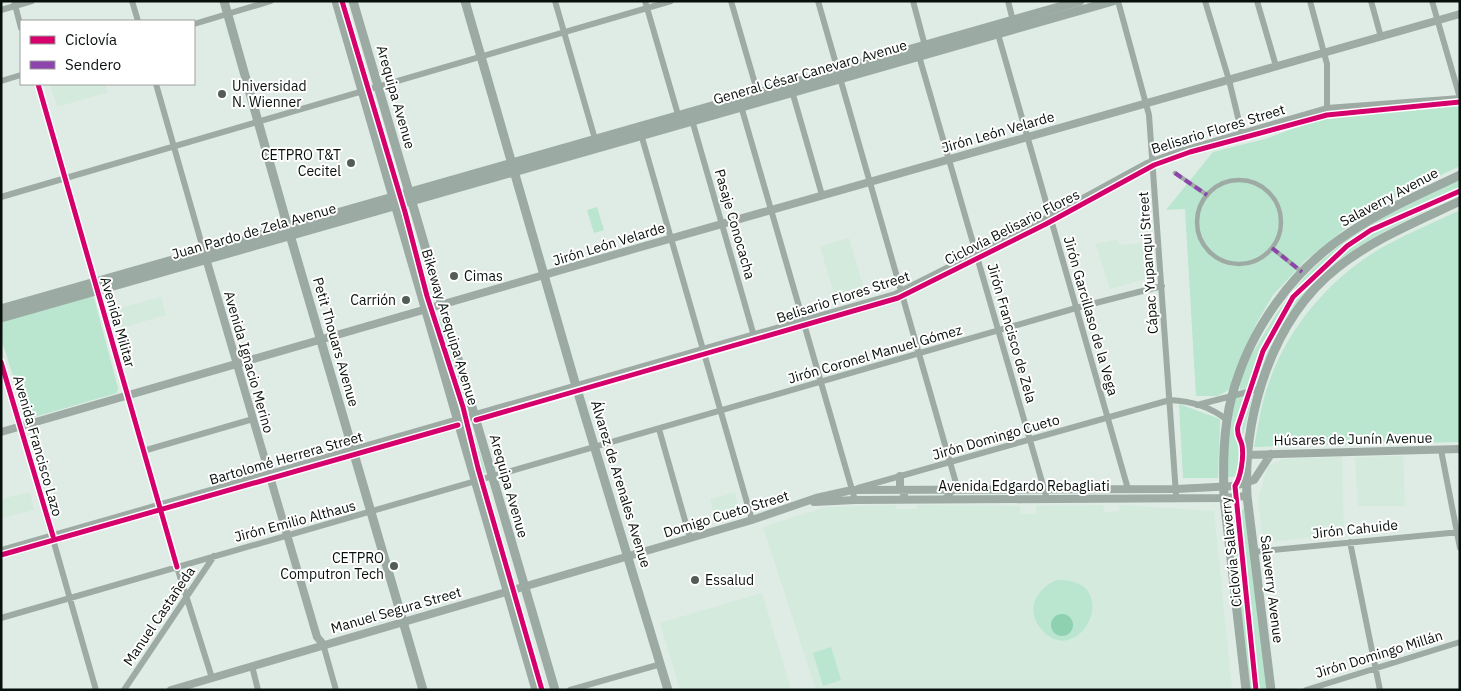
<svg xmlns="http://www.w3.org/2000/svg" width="1461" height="691" viewBox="0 0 1461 691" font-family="'IBM Plex Sans',sans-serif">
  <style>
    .built { fill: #d3eadd }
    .green { fill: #bae5cf }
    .water { fill: #8ed1b0 }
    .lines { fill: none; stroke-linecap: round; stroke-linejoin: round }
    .pedestrian { stroke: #9eaba4; stroke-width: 4.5 }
    .minor { stroke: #9eaba4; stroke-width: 6 }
    .tertiary { stroke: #9eaba4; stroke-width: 8 }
    .secondary { stroke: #9baaa2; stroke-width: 9 }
    .quiet { stroke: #8e44ad; stroke-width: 4; stroke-dasharray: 8 4; stroke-linecap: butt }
    .cycleway-casing { stroke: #fff; stroke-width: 8 }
    .cycleway { stroke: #d6006c; stroke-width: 5 }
    .poi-dot { fill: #535d58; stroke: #fff; stroke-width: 2 }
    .labels { text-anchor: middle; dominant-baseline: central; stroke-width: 4; stroke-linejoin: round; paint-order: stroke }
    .street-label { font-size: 14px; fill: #08100c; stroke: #fff }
    .poi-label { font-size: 14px; fill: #08100c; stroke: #fff; text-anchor: start }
  </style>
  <rect width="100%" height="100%" fill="#dfece5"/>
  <path class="built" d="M50 84H105L108 92 57 107Z
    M849 238 865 292 836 301 820 246Z
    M1117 239 1119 245 1153 242 1157 276 1110 289 1096 244Z
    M161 297 166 315 121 328 116 309Z
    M1403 456 1405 506H1358L1355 457Z
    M1342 457 1344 533 1263 543 1258 499 1268 466 1283 459Z
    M30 492 34 510 1 518V499Z
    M735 493 740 514 715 519 710 499Z
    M896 505V509H917V505L1020 506 1021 514H1036V506L1103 505 1104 512 1119 511 1120 505 1214 511 1232 690H816L763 527 826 507Z
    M762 593 791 690H680L660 623Z"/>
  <path class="green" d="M1460 105V166L1370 209 1307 259 1273 295 1256 324 1229 390 1217 396H1196L1185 209 1166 210 1213 152 1265 139 1330 115Z
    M1460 180V195C1400 223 1334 249 1295 307 1280 329 1269 361 1257 386L1240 390C1239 373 1252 354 1260 341 1313 247 1367 224 1460 180Z
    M597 207 604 230 594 233 587 210Z
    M1460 210V442L1254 447C1257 432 1259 417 1263 402 1279 338 1324 282 1381 248 1406 234 1433 223 1460 210Z
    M90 295 94 298 118 388 117 393 31 418 25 414 1 338V322Z
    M440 319 468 408 459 411 435 328V320Z
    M1253 395 1243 435 1242 476 1228 477V450L1233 408 1237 397Z
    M1179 404 1220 419 1218 478H1183Z
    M471 424 485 470V473L478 475 464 428 465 425Z
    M1245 509 1267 690H1249L1227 511Z
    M1057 580C1125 578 1081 670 1043 631 1024 612 1036 588 1057 580Z
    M831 647 841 680 823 686 813 653Z"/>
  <path class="water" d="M1051 625a11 11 0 1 1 22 0a11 11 0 1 1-22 0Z"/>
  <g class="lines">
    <path class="pedestrian" d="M1175 173 1207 195
      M1197 222a42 42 0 1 1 84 0a42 42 0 1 1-84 0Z
      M1272 248 1302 272
      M1 362 21 427"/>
    <path class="minor" d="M14 1 21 28
      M132 1 138 21
      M555 1 595 139
      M645 1 679 118
      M731 1 758 94
      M818 1 956 483 955 489 944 499
      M913 1 925 46 919 56 1047 499
      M1008 1 1013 21
      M1118 1 1149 115 1176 494
      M1205 1 1229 80 1242 134
      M1257 1 1276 66
      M1310 1 1327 64V109
      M1371 1 1381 37
      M1432 1 1460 98
      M1 10 32 1
      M194 24 271 1
      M998 34 1128 489
      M1 81 21 75
      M38 84 177 567 212 678
      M156 84 204 252
      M792 91 822 195
      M741 106 855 500
      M692 120 754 336
      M641 134 752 520
      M1 197 671 1
      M1197 405 1259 389
      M21 427 96 690
      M659 429 690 538
      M1441 450 1460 548
      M143 451 253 419
      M858 488 1170 400C1190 401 1211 407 1227 420
      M1350 542 1380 690
      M1253 552 1460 532
      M1 618 1076 308 1162 286
      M323 644 336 690
      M252 666 258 690
      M124 690 214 556
      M570 690 661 664
      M1306 690 1460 642"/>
    <path class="tertiary" d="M205 255 317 637 323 644
      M1 432 634 249 1460 14
      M1247 455 1460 449
      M900 476V486L904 494
      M814 502 855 500 1224 498 1247 496
      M1 551 895 295 1050 217 1147 164 1180 152 1327 109 1460 99
      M171 690 752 520 816 498 852 490 1176 489 1235 486 1254 480 1271 454"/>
    <path class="secondary" d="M224 1 290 235 423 690
      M336 1 536 690
      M353 1 555 690
      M465 1 576 386 668 690
      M1 309 1080 1
      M1 318 1113 1
      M1246 690 1224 498C1223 465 1223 429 1232 396 1249 331 1292 270 1349 233 1383 210 1423 193 1460 175
      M1271 690 1247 496C1243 416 1271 320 1337 268 1373 239 1418 221 1460 201"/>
    <path class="quiet" d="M1175 173 1207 195
      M1272 248 1302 272"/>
    <g class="cycleway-casing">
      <path id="cycleway" d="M342 1 405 212 427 296 463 407 478 468 542 690
        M38 84 177 567
        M1 362 53 536
        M476 420 898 298 1046 224 1154 165 1190 152 1327 115 1460 102
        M1 555 458 425
        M1256 690 1235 486C1241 477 1244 457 1242 445 1240 437 1236 435 1238 426L1263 351 1293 297 1347 246 1371 230 1460 191"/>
    </g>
    <use href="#cycleway" class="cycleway"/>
  </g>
  <g class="poi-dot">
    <circle cx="222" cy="94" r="5"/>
    <circle cx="351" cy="163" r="5"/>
    <circle cx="454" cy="276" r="5"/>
    <circle cx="406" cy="300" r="5"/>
    <circle cx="394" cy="566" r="5"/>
    <circle cx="695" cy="580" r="5"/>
  </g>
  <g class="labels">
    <g class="street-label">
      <text transform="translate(810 72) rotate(-16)">General César Canevaro Avenue</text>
      <text transform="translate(396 97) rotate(74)">Arequipa Avenue</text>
      <text transform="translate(1218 129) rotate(-17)">Belisario Flores Street</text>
      <text transform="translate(998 132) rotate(-16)">Jirón León Velarde</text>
      <text transform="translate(1389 197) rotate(-28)">Salaverry Avenue</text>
      <text transform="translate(735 224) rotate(74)">Pasaje Conocacha</text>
      <text transform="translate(1012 227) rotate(-27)">Ciclovía Belisario Flores</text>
      <text transform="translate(254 231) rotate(-16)">Juan Pardo de Zela Avenue</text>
      <text transform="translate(609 244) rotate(-17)">Jirón León Velarde</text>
      <text transform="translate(1148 263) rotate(-94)">Cápac Yupanqui Street</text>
      <text transform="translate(843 297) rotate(-18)">Belisario Flores Street</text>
      <text transform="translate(1091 316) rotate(74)">Jirón Garcillaso de la Vega</text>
      <text transform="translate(118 322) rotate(74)">Avenida Militar</text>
      <text transform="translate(450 327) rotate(73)">Bikeway Arequipa Avenue</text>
      <text transform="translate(1012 333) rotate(74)">Jirón Francisco de Zela</text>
      <text transform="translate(336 342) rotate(74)">Petit Thouars Avenue</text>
      <text transform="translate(875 354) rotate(-16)">Jirón Coronel Manuel Gómez</text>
      <text transform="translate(249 362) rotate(74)">Avenida Ignacio Merino</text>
      <text transform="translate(996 437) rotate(-16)">Jirón Domingo Cueto</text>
      <text transform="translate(1353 439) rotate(-1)">Húsares de Junín Avenue</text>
      <text transform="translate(38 446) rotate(74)">Avenida Francisco Lazo</text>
      <text transform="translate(286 458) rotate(-16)">Bartolomé Herrera Street</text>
      <text transform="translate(621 484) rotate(73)">Álvarez de Arenales Avenue</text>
      <text transform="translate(509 486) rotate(74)">Arequipa Avenue</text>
      <text x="1024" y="486">Avenida Edgardo Rebagliati</text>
      <text transform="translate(726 514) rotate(-17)">Domigo Cueto Street</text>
      <text transform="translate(295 521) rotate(-15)">Jirón Emilio Althaus</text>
      <text transform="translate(1355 529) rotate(-6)">Jirón Cahuide</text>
      <text transform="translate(1231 552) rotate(-96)">Ciclovía Salaverry</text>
      <text transform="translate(1272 589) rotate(83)">Salaverry Avenue</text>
      <text transform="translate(396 610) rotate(-16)">Manuel Segura Street</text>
      <text transform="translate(159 616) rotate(-56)">Manuel Castañeda</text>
      <text transform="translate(1379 654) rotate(-17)">Jirón Domingo Millán</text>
    </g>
    <g class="poi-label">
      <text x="232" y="86">Universidad<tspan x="232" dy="16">N. Wienner</tspan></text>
      <text x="341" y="155" text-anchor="end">CETPRO T&amp;T<tspan x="341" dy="16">Cecitel</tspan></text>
      <text x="464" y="276">Cimas</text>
      <text x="396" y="300" text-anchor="end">Carrión</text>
      <text x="384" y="558" text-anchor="end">CETPRO<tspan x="384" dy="16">Computron Tech</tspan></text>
      <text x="705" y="580">Essalud</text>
    </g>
  </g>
  <rect width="1461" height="691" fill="none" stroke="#08100c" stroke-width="5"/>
  <rect x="20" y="20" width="175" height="65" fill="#ffffff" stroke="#9c9f9e"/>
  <rect x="30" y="36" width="25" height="8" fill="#d6006c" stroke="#9c9f9e"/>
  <text x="65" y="45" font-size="15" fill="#08100c">Ciclovía</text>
  <rect x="30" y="61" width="25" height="8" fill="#8e44ad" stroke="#9c9f9e"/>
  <text x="65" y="70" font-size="15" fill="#08100c">Sendero</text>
</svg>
